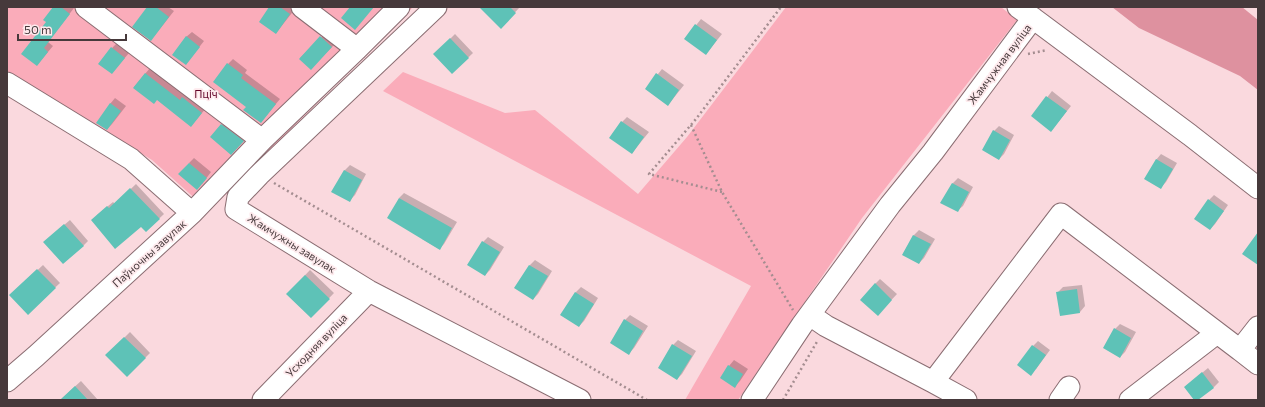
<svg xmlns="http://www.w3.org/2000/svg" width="1265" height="407" viewBox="0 0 1265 407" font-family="Commissioner,sans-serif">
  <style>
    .green { fill: #faacba }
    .forest { fill: #de919f }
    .shadow { fill: #0003 }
    .building { fill: #5ec2b7 }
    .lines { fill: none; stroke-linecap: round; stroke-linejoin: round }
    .minor-casing { stroke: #8a6d72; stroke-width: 23 }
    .path { stroke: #a48d90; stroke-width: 2.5; stroke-dasharray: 2 3; stroke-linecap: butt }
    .minor { stroke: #fff; stroke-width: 21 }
    .labels { text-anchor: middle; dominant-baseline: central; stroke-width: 3.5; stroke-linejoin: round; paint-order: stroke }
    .street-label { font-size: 11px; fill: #46393b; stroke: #feeaed }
    .park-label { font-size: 11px; fill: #620427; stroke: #feeaed }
  </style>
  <rect width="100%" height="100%" fill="#fad9de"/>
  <path class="green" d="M7 7H413L209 211 152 160 7 71Z
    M786 7H1001L1017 20 862 218 738 400H685L751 286 383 91 403 72 505 113 535 110 638 194 687 137Z"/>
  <path class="forest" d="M1112 7H1242L1258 20V90L1240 76 1139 28Z"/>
  <path class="shadow" d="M55 7H73L74 8 48 42 53 46 37 65 47 22Z
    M149 7H168L174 11 151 40Z
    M271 7H292L295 9 276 33Z
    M484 7H520L501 27Z
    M701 19 722 34 706 54 686 38Z
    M192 32 204 41 186 64V37Z
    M327 32 337 42 311 68 300 58Z
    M455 34 473 53 452 73 435 54Z
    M117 43 129 53 112 73V48Z
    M233 59 247 70 245 73 280 99 261 122 247 106 228 64Z
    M150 68 185 95 188 92 207 107 191 126 157 99 134 87Z
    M662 69 684 85 668 105 646 89Z
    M1052 91 1071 106 1051 131 1033 116Z
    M115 98 126 106 112 124 107 129 110 104Z
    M627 117 649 132 632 153 622 122Z
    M227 120 248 136 231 154 222 125Z
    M999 126 1014 135 1004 154 999 159 994 131Z
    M1161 154 1177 163 1166 182 1161 187 1156 160Z
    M194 158 211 172 202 184 189 163Z
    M350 165 366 174 355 195 350 200 344 171Z
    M958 178 973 187 963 206 957 211 942 202 953 183Z
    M136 184 164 214 146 231 141 226 97 215 113 202 115 204Z
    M404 193 457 222 444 244 439 249 422 239 423 238 399 198Z
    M1214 195 1228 205 1215 224 1210 229 1209 200Z
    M70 220 88 241 83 246 50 237Z
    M919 230 935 239 924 258 919 263 903 254 914 235Z
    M488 237 504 247 490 270 485 275 483 242Z
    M535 260 552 271 538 294 533 299 516 288 530 265Z
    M43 265 60 283 28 313 11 295Z
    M310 270 334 293 311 317 287 294Z
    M880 279 897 294 883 309 875 284Z
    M1082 285 1085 306 1080 312 1060 315 1058 292 1063 287Z
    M581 287 598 298 584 321 579 326 561 315 576 292Z
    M630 315 648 326 634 348 629 353 625 320Z
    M1120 324 1136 332 1125 352 1120 357 1115 329Z
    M130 332 150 353 127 376 107 355Z
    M678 340 696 351 682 374 677 379 673 345Z
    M1038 341 1050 350 1036 369 1033 346Z
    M734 360 748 369 740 381 735 386 729 366Z
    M1208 368 1219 382 1214 387 1195 400 1185 387Z
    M81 381 98 400H60Z"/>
  <path class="building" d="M53 7H61L70 14 44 48 48 52 37 66 21 54 46 22 43 20Z
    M147 7H156L169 17 151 41 132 27Z
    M269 7H280L290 14 276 34 259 22Z
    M350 7H374L355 30 341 18Z
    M479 7H510L516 13 501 29Z
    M695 24 717 40 706 55 684 39Z
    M186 36 200 47 186 65 172 55Z
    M320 36 332 47 311 70 299 59Z
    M450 38 469 58 452 74 433 54Z
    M111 47 125 58 112 74 98 64Z
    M227 63 243 75 241 78 276 104 261 123 243 110 246 107 213 82Z
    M145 73 180 100 182 97 202 113 191 127 157 100 154 104 133 88Z
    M656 73 679 90 668 106 645 89Z
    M1046 96 1067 111 1051 132 1031 116Z
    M110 103 121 111 107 130 96 123Z
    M621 121 644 137 632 154 609 138Z
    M221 124 244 141 231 155 210 137Z
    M993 130 1010 140 999 160 982 150Z
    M1156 159 1173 169 1161 189 1144 179Z
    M189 163 207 178 197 190 178 174Z
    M344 170 362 180 350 202 331 192Z
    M952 183 969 192 958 212 940 203Z
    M130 188 160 219 146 232 141 227 115 249 91 220 107 206 109 208Z
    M399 198 452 228 440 250 387 218Z
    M1208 199 1224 211 1210 230 1194 219Z
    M64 224 84 246 63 264 43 242Z
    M1258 232V265L1242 254Z
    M913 235 931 244 919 264 902 255Z
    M482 241 500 252 485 276 467 265Z
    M529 265 548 276 533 300 514 288Z
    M37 269 56 288 28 315 9 295Z
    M305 275 330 299 311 318 286 294Z
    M875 283 892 300 878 316 860 300Z
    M1077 289 1080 313 1060 316 1056 292Z
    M575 292 594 304 579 327 560 315Z
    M624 319 643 331 629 355 610 343Z
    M1114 328 1131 338 1120 358 1103 348Z
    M124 337 146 358 127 377 105 355Z
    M672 344 692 356 677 380 658 368Z
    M1032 345 1046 355 1031 376 1017 365Z
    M728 365 743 374 735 388 720 378Z
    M1202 372 1214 388 1198 400H1194L1184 387Z
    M75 386 88 400H60Z"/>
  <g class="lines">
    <g class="minor-casing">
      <path id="minor" d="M86 7 262 140
        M302 7 357 49
        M436 7 259 175 238 197 236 209 369 291 580 400
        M1018 7 1190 135 1258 188
        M7 83 131 159 192 213
        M810 315 826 326 933 382 966 400
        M1258 327 1240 350 1258 364
        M7 381 36 356 192 213 262 140 357 49 399 7
        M933 382 1061 214 1240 350
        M263 400 369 291
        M752 400 802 325 890 205 933 152 1033 18
        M1060 400 1069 387
        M1130 400 1217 333"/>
    </g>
    <path class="path" d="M1028 54 1047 50
      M691 125 722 192 793 310
      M274 183 647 400
      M722 192 649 174 696 119 781 7
      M783 400 818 340"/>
    <use href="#minor" class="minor"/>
  </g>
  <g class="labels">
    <g class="street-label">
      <text transform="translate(999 64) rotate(-53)">Жамчужная вуліца</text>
      <text transform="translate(292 243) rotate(32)">Жамчужны завулак</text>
      <text transform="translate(149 253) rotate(-42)">Паўночны завулак</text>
      <text transform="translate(316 345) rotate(-46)">Усходняя вуліца</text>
    </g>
    <g class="park-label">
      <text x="206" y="93">Пціч</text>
    </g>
  </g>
  <rect width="1265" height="407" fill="none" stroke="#46393b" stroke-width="16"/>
  <path d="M18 34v6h108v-6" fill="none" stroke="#46393b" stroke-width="2"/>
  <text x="24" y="34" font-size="12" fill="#46393b" stroke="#feeaed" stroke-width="3" paint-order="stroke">50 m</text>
</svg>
